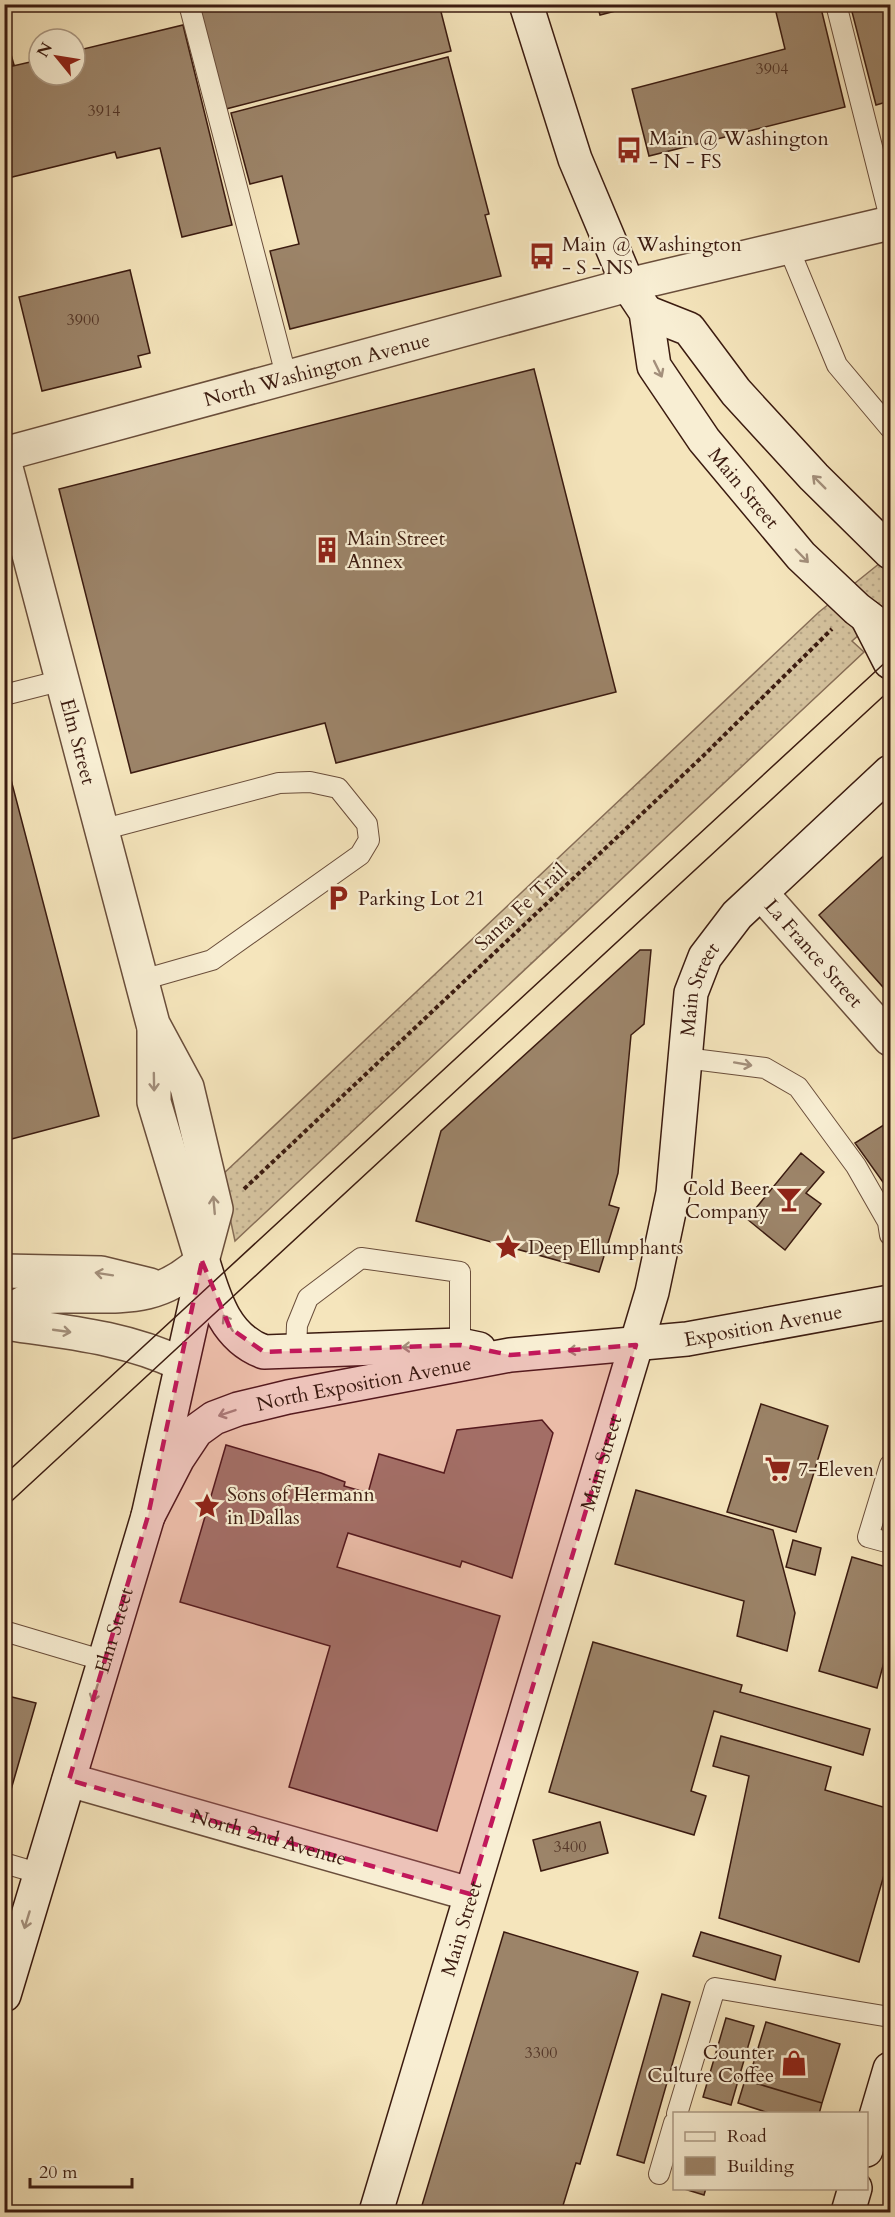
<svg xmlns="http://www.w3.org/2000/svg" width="895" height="2217" viewBox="0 0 895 2217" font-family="Cardo,serif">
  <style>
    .grass { fill: url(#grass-dots); stroke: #886f58; stroke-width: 1.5 }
    .building { fill: #9c8469; stroke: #3b1b10; stroke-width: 1.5 }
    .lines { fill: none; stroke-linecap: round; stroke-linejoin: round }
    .service-casing { stroke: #6a4e3b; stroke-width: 22 }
    .minor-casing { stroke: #6a4e3b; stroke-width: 36 }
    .tertiary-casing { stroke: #6a4e3b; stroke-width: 36 }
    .secondary-casing { stroke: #3b1b10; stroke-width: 36 }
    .path { stroke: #3b1b10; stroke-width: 4; stroke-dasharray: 4.5 3; stroke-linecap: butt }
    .service { stroke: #f8eed3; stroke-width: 20 }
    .minor { stroke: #f8eed3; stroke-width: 33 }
    .tertiary { stroke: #f8eed3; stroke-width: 33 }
    .secondary { stroke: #f8eed3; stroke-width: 33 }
    .tram { stroke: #3b1b10; stroke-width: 1.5 }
    .oneway { stroke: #a38f7b }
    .marked { fill: #c2185b; fill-opacity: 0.2; stroke: #c2185b; stroke-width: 4.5; stroke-dasharray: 12 8; stroke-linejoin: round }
    .labels { text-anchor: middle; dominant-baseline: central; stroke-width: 4.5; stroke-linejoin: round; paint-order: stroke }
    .number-label { font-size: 16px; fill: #533526 }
    .poi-label { font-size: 20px; fill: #3b1b10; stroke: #f8eed3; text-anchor: start }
    .street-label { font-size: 20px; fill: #3b1b10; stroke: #f8eed3 }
  </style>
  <defs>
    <pattern id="grass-dots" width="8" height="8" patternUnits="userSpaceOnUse" patternTransform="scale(1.5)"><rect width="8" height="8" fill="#d5c39f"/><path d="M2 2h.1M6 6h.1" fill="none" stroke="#b8a788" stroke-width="1.8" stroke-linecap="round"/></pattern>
  </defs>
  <rect width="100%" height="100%" fill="#f5e5bc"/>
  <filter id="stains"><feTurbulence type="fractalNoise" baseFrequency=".00333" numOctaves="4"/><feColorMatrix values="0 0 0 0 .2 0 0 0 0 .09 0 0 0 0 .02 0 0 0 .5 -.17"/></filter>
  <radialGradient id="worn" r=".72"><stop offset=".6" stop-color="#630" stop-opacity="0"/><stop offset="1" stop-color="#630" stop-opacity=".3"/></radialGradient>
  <path class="grass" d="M890 555V608L852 641 864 652 235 1241 221 1176 819 612Z"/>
  <path class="building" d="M195 4H439L451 51 222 110Z
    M597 4H642L600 15Z
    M774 4H820L845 107 649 156 632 89 785 49Z
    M850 4H890V101L876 105Z
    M183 25 232 225 182 237 160 148 117 158 115 152 4 179V68L39 60V75H75V51Z
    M4 30 14 65 4 67Z
    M448 57 489 214 485 215 501 276 290 329 270 251 299 244 282 176 250 184 231 113Z
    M130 270 150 353 138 356 141 367 42 391 19 297Z
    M534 369 616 692 336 763 325 723 131 773 59 489Z
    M4 753 99 1116 4 1141Z
    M890 850V995L819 915Z
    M640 950H651L644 1024 631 1035 618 1173 609 1205 619 1208 599 1272 416 1221 441 1131Z
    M890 1121V1192L855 1143Z
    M801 1153 824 1172 806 1193 821 1204 785 1250 747 1219Z
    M761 1404 828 1426 796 1532 727 1512Z
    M542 1420 553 1433 512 1578 462 1561 460 1567 348 1533 337 1567 500 1616 437 1831 289 1787 330 1646 180 1602 226 1445 321 1473 345 1482 344 1486 368 1493 379 1454 444 1473 457 1430Z
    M636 1490 773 1530 795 1613 787 1651 737 1636 744 1601 615 1564Z
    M793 1540 821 1548 815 1575 786 1567Z
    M852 1557 890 1568V1640L877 1688 819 1671Z
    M593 1642 742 1685 740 1692 870 1729 863 1755 714 1711 691 1791 706 1796 694 1835 549 1792Z
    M4 1695 36 1703 4 1814Z
    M721 1736 831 1767 825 1790 890 1809V1854L859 1962 719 1918 749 1776 713 1766Z
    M600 1822 608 1853 541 1871 533 1840Z
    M504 1932 638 1972 580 2164 576 2163 561 2212H420Z
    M701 1932 781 1956 775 1980 693 1956Z
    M662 1994 690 2002 644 2163 617 2155Z
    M726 2018 754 2026 731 2105 703 2097Z
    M766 2022 840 2044 822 2103 748 2081Z
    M745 2080 822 2103 819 2114H772L738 2103Z
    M681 2188H706L704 2195Z"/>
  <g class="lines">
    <g class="service-casing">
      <path id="service" d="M189 4 287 379
        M836 4 890 218
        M789 249 837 365 890 428
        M4 695 63 680
        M101 830 279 783 310 782 338 788 367 824 369 840 360 855 212 960 142 980
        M685 1058 765 1068 798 1087 856 1166 888 1222 890 1235
        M296 1352 297 1325 308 1298 361 1258 460 1272V1345
        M890 1465 868 1537 890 1543
        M4 1631 105 1661
        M4 1863 41 1874
        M677 2114 715 1988 890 2017
        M659 2174 674 2123"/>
    </g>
    <g class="minor-casing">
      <g id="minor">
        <path d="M628 285 890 223"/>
        <path id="s1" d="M4 460 153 1024 187 1087 216 1209 202 1261"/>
        <path id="s2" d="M761 893 890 1039"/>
        <path d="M154 1028V1102L202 1261"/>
        <path id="s3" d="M69 1780 470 1894"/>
      </g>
    </g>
    <g class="tertiary-casing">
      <g id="tertiary">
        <path id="s4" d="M4 454 628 285"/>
        <path d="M4 1271 101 1273 150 1285"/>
        <path d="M4 1316C12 1311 20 1304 27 1301 41 1295 59 1296 73 1296 128 1296 159 1300 202 1261"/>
        <path d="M4 1323C65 1332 125 1337 181 1364"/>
      </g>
    </g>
    <g class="secondary-casing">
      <g id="secondary">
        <path id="s5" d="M526 4 575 159 628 285 646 312 654 366 704 440 801 556 857 609 890 634"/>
        <path d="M646 312 689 329 736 392 814 477 890 552"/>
        <path d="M867 617 890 662"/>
        <path d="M204 1265C215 1301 226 1338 264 1352L460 1345 479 1349"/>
        <path id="s6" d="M148 1516 178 1458 196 1431 214 1418 238 1409 288 1397 510 1355 687 1339 890 1302"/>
        <path id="s7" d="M4 1995 148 1516 197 1297 202 1261"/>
        <path d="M866 2150 890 2069"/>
        <path id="s8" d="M376 2212 652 1292 673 1193 691 993 705 957 737 915 890 772"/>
        <path d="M848 2212 855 2188"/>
      </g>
    </g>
    <path class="path" d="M244 1189 701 758 832 629"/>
    <use href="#service" class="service"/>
    <use href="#minor" class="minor"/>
    <use href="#tertiary" class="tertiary"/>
    <use href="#secondary" class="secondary"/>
    <path class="tram" d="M4 1475 890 658
      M4 1508 890 690"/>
  </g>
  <defs><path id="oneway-shaft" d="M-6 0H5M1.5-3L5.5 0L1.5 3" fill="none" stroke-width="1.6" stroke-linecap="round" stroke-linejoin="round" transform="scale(1.5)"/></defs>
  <g class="oneway">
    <use href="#oneway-shaft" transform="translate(658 369) rotate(64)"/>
    <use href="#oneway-shaft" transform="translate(819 482) rotate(-135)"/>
    <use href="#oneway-shaft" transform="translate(802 556) rotate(46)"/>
    <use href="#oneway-shaft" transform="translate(743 1064) rotate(10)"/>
    <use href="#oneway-shaft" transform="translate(154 1082) rotate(89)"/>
    <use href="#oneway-shaft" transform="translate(214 1205) rotate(-95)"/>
    <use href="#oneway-shaft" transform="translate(104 1274) rotate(-171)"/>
    <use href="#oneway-shaft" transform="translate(228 1323) rotate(-121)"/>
    <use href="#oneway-shaft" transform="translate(62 1331) rotate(8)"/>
    <use href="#oneway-shaft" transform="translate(411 1347) rotate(178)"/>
    <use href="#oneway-shaft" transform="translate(577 1350) rotate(175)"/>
    <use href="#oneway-shaft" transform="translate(227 1413) rotate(161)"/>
    <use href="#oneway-shaft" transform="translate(95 1693) rotate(107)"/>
    <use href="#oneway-shaft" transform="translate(27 1920) rotate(107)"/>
  </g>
  <path class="marked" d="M202 1261 230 1328 264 1352 460 1345 510 1355 636 1345 470 1894 69 1780 148 1516Z"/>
  <defs>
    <g id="bus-bare" transform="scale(2.07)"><path d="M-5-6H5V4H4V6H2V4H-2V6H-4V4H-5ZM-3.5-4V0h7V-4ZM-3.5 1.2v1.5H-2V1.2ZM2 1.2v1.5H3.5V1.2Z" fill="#8f2418" stroke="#f8eed3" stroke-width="2.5" paint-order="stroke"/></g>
    <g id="building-bare" transform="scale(2.07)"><path d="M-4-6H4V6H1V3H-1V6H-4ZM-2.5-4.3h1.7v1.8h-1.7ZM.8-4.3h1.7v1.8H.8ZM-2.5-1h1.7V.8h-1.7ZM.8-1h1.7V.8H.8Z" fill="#8f2418" stroke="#f8eed3" stroke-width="2.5" paint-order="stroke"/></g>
    <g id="parking-bare" transform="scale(2.07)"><path d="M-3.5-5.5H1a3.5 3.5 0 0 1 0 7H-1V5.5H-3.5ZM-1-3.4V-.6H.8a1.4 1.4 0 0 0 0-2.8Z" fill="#8f2418" stroke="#f8eed3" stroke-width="2.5" paint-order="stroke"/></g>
    <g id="bar-bare" transform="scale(2.07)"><path d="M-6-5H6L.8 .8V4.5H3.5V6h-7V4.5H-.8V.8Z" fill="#8f2418" stroke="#f8eed3" stroke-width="2.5" paint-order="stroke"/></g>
    <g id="sight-bare" transform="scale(2.07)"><path d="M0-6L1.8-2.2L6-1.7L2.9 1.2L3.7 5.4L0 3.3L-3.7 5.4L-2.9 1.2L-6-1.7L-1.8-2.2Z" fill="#8f2418" stroke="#f8eed3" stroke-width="2.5" paint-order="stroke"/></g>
    <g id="supermarket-bare" transform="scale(2.07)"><path d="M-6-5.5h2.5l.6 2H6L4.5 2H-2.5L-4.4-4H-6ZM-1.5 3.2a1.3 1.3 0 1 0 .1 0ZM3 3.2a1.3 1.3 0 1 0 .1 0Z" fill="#8f2418" stroke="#f8eed3" stroke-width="2.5" paint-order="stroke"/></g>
    <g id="shop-bare" transform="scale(2.07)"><path d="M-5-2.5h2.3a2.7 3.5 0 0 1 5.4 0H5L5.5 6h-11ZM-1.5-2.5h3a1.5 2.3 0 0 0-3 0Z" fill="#8f2418" stroke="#f8eed3" stroke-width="2.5" paint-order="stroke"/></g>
  </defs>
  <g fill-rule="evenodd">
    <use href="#bus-bare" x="629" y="150"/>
    <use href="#bus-bare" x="542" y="256"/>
    <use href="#building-bare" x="327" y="550"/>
    <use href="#parking-bare" x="338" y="898"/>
    <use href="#bar-bare" x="789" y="1199"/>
    <use href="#sight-bare" x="508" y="1247"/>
    <use href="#supermarket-bare" x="778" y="1469"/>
    <use href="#sight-bare" x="207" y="1506"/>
    <use href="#shop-bare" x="794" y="2063"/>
  </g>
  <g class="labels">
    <g class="number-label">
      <text x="772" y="69">3904</text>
      <text x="104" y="111">3914</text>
      <text x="83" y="320">3900</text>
      <text x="570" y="1847">3400</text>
      <text x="541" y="2053">3300</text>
    </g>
    <g class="poi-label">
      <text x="649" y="138">Main @ Washington<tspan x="649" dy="23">- N - FS</tspan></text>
      <text x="562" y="244">Main @ Washington<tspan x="562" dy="23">- S - NS</tspan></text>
      <text x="347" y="538">Main Street<tspan x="347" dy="23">Annex</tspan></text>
      <text x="358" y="898">Parking Lot 21</text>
      <text x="769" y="1188" text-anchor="end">Cold Beer<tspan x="769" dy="23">Company</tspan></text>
      <text x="528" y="1247">Deep Ellumphants</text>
      <text x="798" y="1469">7-Eleven</text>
      <text x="227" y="1494">Sons of Hermann<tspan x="227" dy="23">in Dallas</tspan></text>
      <text x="774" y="2052" text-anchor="end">Counter<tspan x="774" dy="23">Culture Coffee</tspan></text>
    </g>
    <g class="street-label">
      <text stroke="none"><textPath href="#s4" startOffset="324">North Washington Avenue</textPath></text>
      <text stroke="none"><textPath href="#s5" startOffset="538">Main Street</textPath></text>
      <text stroke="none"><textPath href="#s1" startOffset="291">Elm Street</textPath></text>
      <text transform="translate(521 907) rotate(-43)">Santa Fe Trail</text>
      <text stroke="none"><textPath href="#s2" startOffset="80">La France Street</textPath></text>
      <text stroke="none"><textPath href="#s8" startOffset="1268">Main Street</textPath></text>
      <text stroke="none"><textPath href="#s6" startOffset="678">Exposition Avenue</textPath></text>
      <text stroke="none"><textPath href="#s6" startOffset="274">North Exposition Avenue</textPath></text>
      <text stroke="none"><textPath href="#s8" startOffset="782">Main Street</textPath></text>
      <text stroke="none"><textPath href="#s7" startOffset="381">Elm Street</textPath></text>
      <text stroke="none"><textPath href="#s3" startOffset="208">North 2nd Avenue</textPath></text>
      <text stroke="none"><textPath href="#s8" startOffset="296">Main Street</textPath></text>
    </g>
  </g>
  <rect width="895" height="2217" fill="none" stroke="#f5e5bc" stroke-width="24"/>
  <rect x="6" y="6" width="883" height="2205" fill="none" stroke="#3b1b10" stroke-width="3"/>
  <rect x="12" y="12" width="871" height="2193" fill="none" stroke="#3b1b10" stroke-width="1.5"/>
  <rect x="673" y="2112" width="195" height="78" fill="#f8eed3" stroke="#ac9a85" stroke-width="1.5"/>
  <rect x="685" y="2132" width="30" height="9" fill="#f8eed3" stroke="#ac9a85" stroke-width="1.5"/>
  <text x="727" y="2142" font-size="18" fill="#3b1b10">Road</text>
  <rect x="685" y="2157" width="30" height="18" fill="#9c8469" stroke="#ac9a85" stroke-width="1.5"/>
  <text x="727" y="2172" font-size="18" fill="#3b1b10">Building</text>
  <g transform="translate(57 57) rotate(300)"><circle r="28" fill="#f8eed3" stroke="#ac9a85" stroke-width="1.5"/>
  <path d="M0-4.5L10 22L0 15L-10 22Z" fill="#8f2418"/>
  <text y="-9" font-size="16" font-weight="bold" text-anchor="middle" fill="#3b1b10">N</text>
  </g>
  <path d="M30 2178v9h102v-9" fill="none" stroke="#3b1b10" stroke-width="3"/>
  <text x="39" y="2178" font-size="18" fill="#3b1b10" stroke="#f8eed3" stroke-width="4.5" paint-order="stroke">20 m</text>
  <rect width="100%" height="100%" filter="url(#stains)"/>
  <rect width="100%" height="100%" fill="url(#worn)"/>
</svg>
